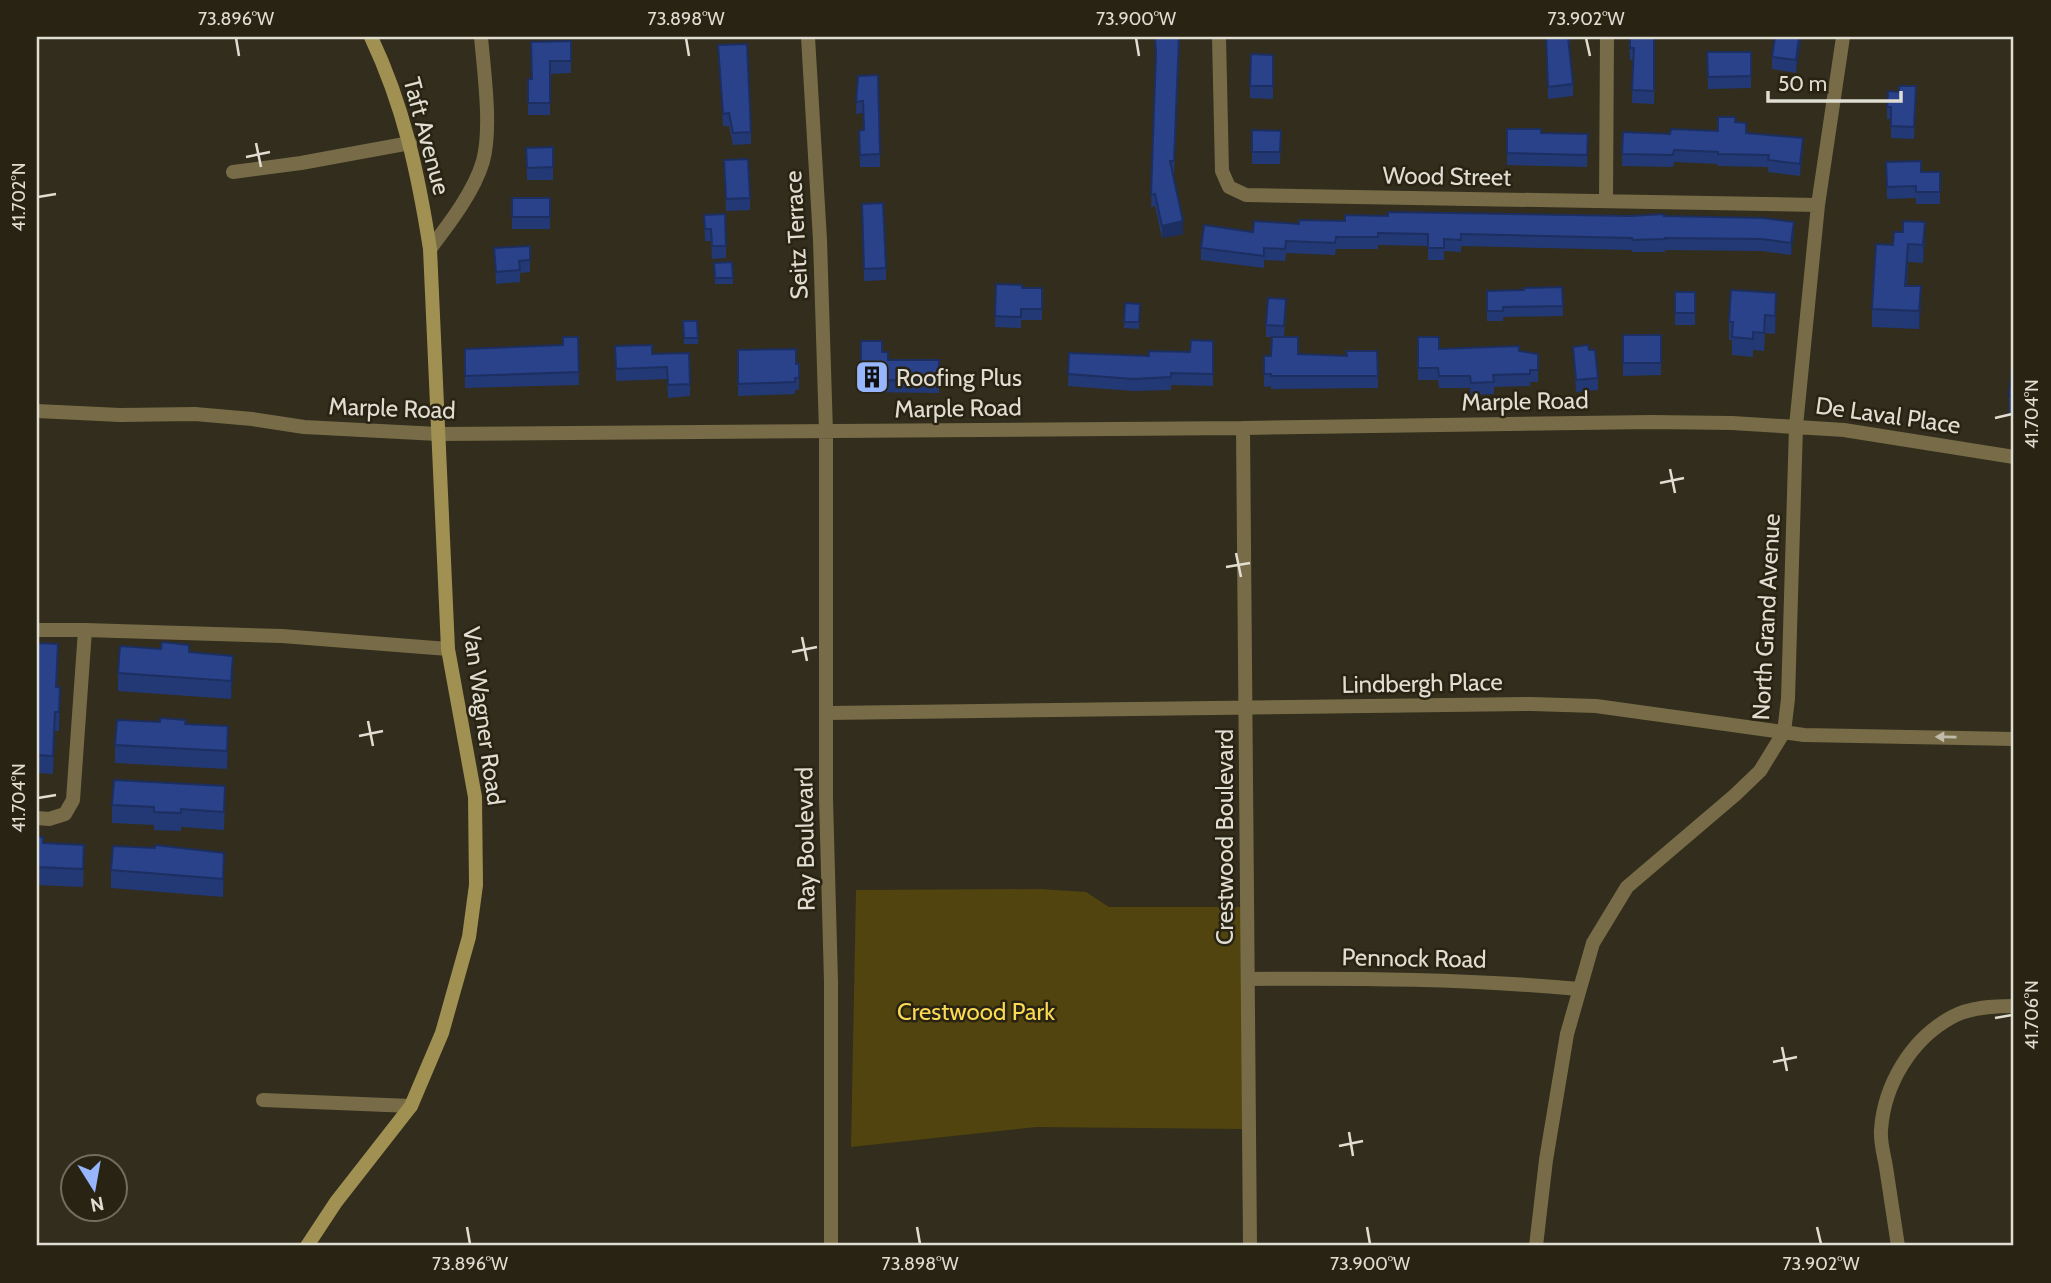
<svg xmlns="http://www.w3.org/2000/svg" width="2051" height="1283" viewBox="0 0 2051 1283" font-family="Cabin,sans-serif">
  <style>
    .green { fill: #51440e }
    .lines { fill: none; stroke-linecap: round; stroke-linejoin: round }
    .street { stroke: #776c47; stroke-width: 14 }
    .secondary { stroke: #a09052; stroke-width: 14 }
    .wall { fill: #233976 }
    .shaded-wall { fill: #1d2e60 }
    .building { fill: #294289; stroke: #1d2e60; stroke-width: 2 }
    .oneway { fill: #c0bba8 }
    .ticks { fill: none; stroke: #e0ddd2; stroke-width: 2.5 }
    .labels { text-anchor: middle; dominant-baseline: central; stroke-width: 5; stroke-linejoin: round; paint-order: stroke }
    .street-label { font-size: 24px; fill: #e0ddd2; stroke: #282312 }
    .poi-label { font-size: 24px; fill: #e0ddd2; stroke: #282312; text-anchor: start }
    .park-label { font-size: 24px; fill: #fbd952; stroke: #282312 }
    .neatline { fill: none; stroke: #e0ddd2; stroke-width: 2.5 }
    .ticks-label { font-size: 18px; text-anchor: middle; fill: #e0ddd2 }
  </style>
  <rect width="100%" height="100%" fill="#322d1c"/>
  <path class="green" d="M1040 889 1086 892 1109 907H1243L1242 1129 1036 1127 851 1147 856 890Z"/>
  <g class="lines">
    <path class="street" d="M808 37 820 240 826 432V799L831 982V1246
      M1219 37 1222 171 1229 187 1246 195 1818 205
      M233 172 301 163 410 143
      M1606 201 1607 37
      M430 249C449 224 474 192 483 161 492 128 484 72 481 37
      M37 411 120 415 195 414 252 419 304 427 438 434 1243 428 1651 422 1732 423 1844 430 2014 457
      M1243 428 1250 1246
      M37 630H85L73 800 65 814 49 819 37 818
      M85 630 282 636 448 649
      M828 713 1531 704 1596 706 1804 735 2014 739
      M1248 979C1359 978 1468 979 1579 989
      M263 1100 411 1106
      M1536 1246 1546 1160 1567 1034 1593 943 1627 887 1735 795 1760 771 1784 732 1788 699 1796 426 1818 205 1843 37
      M1898 1246C1894 1220 1890 1193 1886 1167 1884 1155 1880 1142 1881 1130 1884 1085 1911 1039 1952 1017 1970 1007 1994 1006 2014 1006"/>
    <path class="secondary" d="M307 1246 336 1202 411 1106 442 1033 469 937 476 885 475 797 448 649 430 249C418 173 404 107 371 37"/>
  </g>
  <path class="wall" d="M1180 37 1174 174H1173L1183 234 1162 238 1155 206 1151 207 1156 60Z
    M1546 37H1570V48H1569L1573 84V96L1548 99Z
    M1629 37H1661V39H1655L1654 104 1632 103 1633 60H1630Z
    M1801 37 1796 73 1772 69V57Z
    M571 41V73L550 74V115H528V79H532Z
    M718 45 751 132V144L733 145 729 126H723Z
    M1707 52H1751V88L1708 89Z
    M1273 55V99L1250 98V86Z
    M878 75 880 167H860L859 131 864 130 863 113 856 114 858 76Z
    M1916 99 1914 139 1891 138V119H1887V107Z
    M1735 122 1746 133 1803 150 1800 176 1768 172V167L1718 166V164L1674 162 1673 167 1622 166 1623 132 1670 134 1718 131Z
    M1507 129 1541 133 1588 134 1587 167 1507 165Z
    M1281 131 1280 164H1252V152Z
    M553 147V180H527L526 148Z
    M724 160 750 198V210L726 211Z
    M1886 162 1921 172H1940V204H1916V198L1887 199Z
    M512 198H550V229H512Z
    M862 204 886 268V280L864 281Z
    M704 215 726 246V258L712 259 711 241H705Z
    M1388 216H1664L1794 234 1791 255 1762 251 1665 250V252H1632V250L1461 246V252L1444 251V260H1428V246L1378 245V249H1336L1335 255 1286 253 1285 261 1264 260V268L1201 260V248L1253 232 1299 224 1345 221Z
    M1925 240 1923 263 1908 262 1907 286 1921 305 1919 329 1872 327V309L1893 245Z
    M530 246V272L520 273V282L496 284 494 248Z
    M732 262 733 284H715L714 263Z
    M996 284 1022 288H1042V320H1021V328L995 327Z
    M1562 287 1563 316 1503 317V321H1487V291L1524 290Z
    M1675 292H1695V325H1675Z
    M1125 303 1140 304 1139 329 1124 328Z
    M1286 311 1284 337 1298 354 1347 356 1377 351 1378 388 1271 389V386L1264 387V356H1271L1272 337H1266V325Z
    M1776 311 1775 334 1765 333 1764 351 1753 350V357L1732 355V340H1729V322Z
    M683 321H697L698 344H684Z
    M1623 335H1661V375L1623 376Z
    M578 337 579 385 465 388V349L563 345Z
    M1418 337 1439 349 1519 351 1538 354V382H1530V386L1494 387V394L1471 395 1470 388H1439L1438 380H1418Z
    M861 341 882 352 888 360H939V393L864 392V383H861Z
    M1213 341V386L1171 385V390L1133 391 1068 386 1069 353 1149 356 1190 352Z
    M615 346 652 354 690 384V396L668 398 667 379 616 381Z
    M1573 347 1589 350 1598 378V390L1576 392Z
    M738 350 799 364V390H795V394L738 396Z
    M2014 368V415H2009V396Z
    M37 643 58 662 57 687 60 705 59 731H55L53 774 37 773Z
    M189 652 233 674 231 699 118 691V673Z
    M186 724 228 744 227 769 115 763V745Z
    M225 804 224 830 181 827V831L154 830V825L112 823V805Z
    M37 837 43 843 84 863 83 887 37 885Z
    M111 870 224 871 223 897 111 888Z"/>
  <path class="shaded-wall" d="M1799 37H1801V41L1796 73V60Z
    M1803 138V150L1800 176V164Z
    M1183 221V234L1162 238V226Z
    M1794 222V234L1791 255V243Z
    M1925 222V240L1923 263V245Z
    M1908 244V262L1905 304V286Z
    M1921 286V305L1919 329V311Z
    M1776 293V311L1775 334V316Z
    M233 656V674L231 699V681Z
    M60 687V705L59 731V712Z
    M55 712V731L53 774V756Z
    M228 726V744L227 769V751Z
    M224 853V871L223 897V879Z"/>
  <path class="building" d="M1155 37H1179L1174 161H1170L1183 221 1162 226 1155 194 1151 195 1156 54Z
    M1546 37H1568L1573 84 1548 87Z
    M1630 37H1654V91L1632 90 1634 48H1630Z
    M1775 37H1799L1796 60 1772 57Z
    M571 41V61H550V103H528V79H532L531 42Z
    M747 44 751 132 733 133 729 113 723 114 718 45Z
    M1707 52H1751V76L1708 77Z
    M1251 54 1273 55V86H1250Z
    M878 75 880 154 860 155 859 131 864 130 863 101 856 102 858 76Z
    M1899 86H1916L1914 127 1891 126V107H1887L1888 91 1899 92Z
    M1718 117H1735V122L1746 123V133L1803 138 1800 164 1768 160 1769 155 1718 154V152L1674 150 1673 155 1622 154 1623 132 1670 134 1671 129 1718 131Z
    M1507 129H1541V133L1588 134 1587 155 1507 153Z
    M1252 130 1281 131 1280 152H1252Z
    M553 147V167L527 168 526 148Z
    M748 159 750 198 726 199 724 160Z
    M1921 161V172H1940V192H1916V186L1887 187 1886 162Z
    M512 198H550V217H512Z
    M883 203 886 268 864 269 862 204Z
    M1388 212 1631 216 1664 214V216L1763 218 1794 222 1791 243 1762 239 1665 238V239L1632 240V238L1461 234V240L1444 239V248H1428V234L1378 233V237H1336L1335 243 1286 241 1285 249 1264 248V256L1201 248 1204 225 1253 232 1254 221 1299 224V220L1345 221V215L1388 216Z
    M725 214 726 246H712L711 229H705L704 215Z
    M1903 221 1925 222 1923 245 1908 244 1905 286H1921L1919 311 1872 309 1876 244 1893 245 1894 232H1903Z
    M530 246V260L519 261 520 270 496 272 494 248Z
    M732 262 733 278H715L714 263Z
    M996 284 1022 285V288H1042V309H1021V317L995 316Z
    M1562 287 1563 306 1503 307V311H1487V291L1524 290V288Z
    M1731 290 1776 293 1775 316 1765 315 1764 333 1753 332V339L1732 337 1733 322H1729Z
    M1675 292H1695V313H1675Z
    M1268 298 1286 299 1284 326 1266 325Z
    M1125 303 1140 304 1139 322H1124Z
    M683 321H697L698 338H684Z
    M1623 335H1661V363H1623Z
    M563 337H578L579 372 465 376V349L563 345Z
    M1272 337H1298V354L1347 356 1346 351H1377L1378 376H1271V374H1264V356H1271Z
    M1418 337H1439V349L1519 346V351L1538 354V370H1530V374L1493 375 1494 382 1471 383 1470 376H1439L1438 368H1418Z
    M1191 340 1213 341V374L1171 373V377L1133 379 1068 374 1069 353 1149 356V351L1190 352Z
    M861 341H882V352H888V360H939V381L864 380V371H861Z
    M652 345V354L689 353 690 384 668 385 667 367 616 369 615 346Z
    M1588 345 1589 350H1595L1598 378 1576 380 1573 347Z
    M796 349V364H799V378H795V382L738 384V350Z
    M2012 368H2014V397L2009 396Z
    M162 642 189 645V652L233 656 231 681 118 673 120 646 161 649Z
    M37 643 58 644 56 687H60L59 712H55L53 756 37 755Z
    M160 718 186 720 185 724 228 726 227 751 115 745 117 720 160 722Z
    M114 780 225 786 224 812 181 809V813L154 812V807L112 805Z
    M37 837H43V843L84 845 83 869 37 867Z
    M155 845 224 853 223 879 111 870 113 846 155 848Z"/>
  <defs><path id="oneway-solid" d="M-6-.8H1V-3.2L6.5 0L1 3.2V.8H-6Z" transform="scale(1.75)"/></defs>
  <use class="oneway" href="#oneway-solid" transform="translate(1946 737) rotate(-179)"/>
  <path class="ticks" d="M236 38 239 56M686 38 689 56M1136 38 1139 56M1586 38 1590 56M256 143 261 167M246 157 270 152M38 197 56 194M1995 418 2012 414M1670 469 1675 493M1660 483 1684 478M1236 553 1241 577M1226 567 1250 563M802 637 807 661M792 652 817 647M368 721 373 746M359 736 383 731M38 798 56 795M1995 1018 2012 1015M1782 1047 1787 1071M1773 1062 1797 1057M1349 1132 1353 1156M1339 1146 1363 1141M467 1227 470 1244M917 1227 920 1244M1367 1227 1370 1244M1817 1227 1821 1244"/>
  <defs>
    <g id="building-square" transform="scale(1.75)"><rect x="-9" y="-9" width="18" height="18" rx="4" fill="#97b6fd" stroke="#282312"/><path d="M-4-6H4V6H1V3H-1V6H-4ZM-2.5-4.3h1.7v1.8h-1.7ZM.8-4.3h1.7v1.8H.8ZM-2.5-1h1.7V.8h-1.7ZM.8-1h1.7V.8H.8Z" fill="#111"/></g>
  </defs>
  <g fill-rule="evenodd">
    <use href="#building-square" x="872" y="377"/>
  </g>
  <g class="labels">
    <g class="street-label">
      <text transform="translate(427 136) rotate(75)">Taft Avenue</text>
      <text transform="translate(1447 176) rotate(1)">Wood Street</text>
      <text transform="translate(796 235) rotate(-93)">Seitz Terrace</text>
      <text transform="translate(1525 401) rotate(-1)">Marple Road</text>
      <text transform="translate(392 408) rotate(2)">Marple Road</text>
      <text transform="translate(958 408) rotate(-1)">Marple Road</text>
      <text transform="translate(1888 415) rotate(8)">De Laval Place</text>
      <text transform="translate(1766 617) rotate(-87)">North Grand Avenue</text>
      <text transform="translate(1422 683) rotate(-1)">Lindbergh Place</text>
      <text transform="translate(484 716) rotate(82)">Van Wagner Road</text>
      <text transform="translate(1224 837) rotate(-90)">Crestwood Boulevard</text>
      <text transform="translate(805 839) rotate(-91)">Ray Boulevard</text>
      <text transform="translate(1414 958) rotate(1)">Pennock Road</text>
    </g>
    <g class="poi-label">
      <text x="896" y="377">Roofing Plus</text>
    </g>
    <g class="park-label">
      <text x="976" y="1011">Crestwood Park</text>
    </g>
  </g>
  <rect width="2051" height="1283" fill="none" stroke="#282312" stroke-width="77"/>
  <g transform="translate(94 1188) rotate(169)"><circle r="33" fill="#282312" stroke="#726d5f" stroke-width="2"/>
  <path d="M0-5L12 26L0 18L-12 26Z" fill="#97b6fd"/>
  <text y="-10" font-size="19" font-weight="bold" text-anchor="middle" fill="#e0ddd2">N</text>
  </g>
  <path d="M1768 91v10h133v-10" fill="none" stroke="#e0ddd2" stroke-width="3.5"/>
  <text x="1778" y="91" font-size="21" fill="#e0ddd2" stroke="#282312" stroke-width="5" paint-order="stroke">50 m</text>
  <rect x="38" y="38" width="1974" height="1206" class="neatline"/>
  <g class="ticks-label">
    <text x="236" y="25">73.896°W</text>
    <text x="686" y="25">73.898°W</text>
    <text x="1136" y="25">73.900°W</text>
    <text x="1586" y="25">73.902°W</text>
    <text transform="translate(19 197) rotate(-90)" y="6">41.702°N</text>
    <text transform="translate(2032 414) rotate(-90)" y="6">41.704°N</text>
    <text transform="translate(19 798) rotate(-90)" y="6">41.704°N</text>
    <text transform="translate(2032 1015) rotate(-90)" y="6">41.706°N</text>
    <text x="470" y="1270">73.896°W</text>
    <text x="920" y="1270">73.898°W</text>
    <text x="1370" y="1270">73.900°W</text>
    <text x="1821" y="1270">73.902°W</text>
  </g>
</svg>
